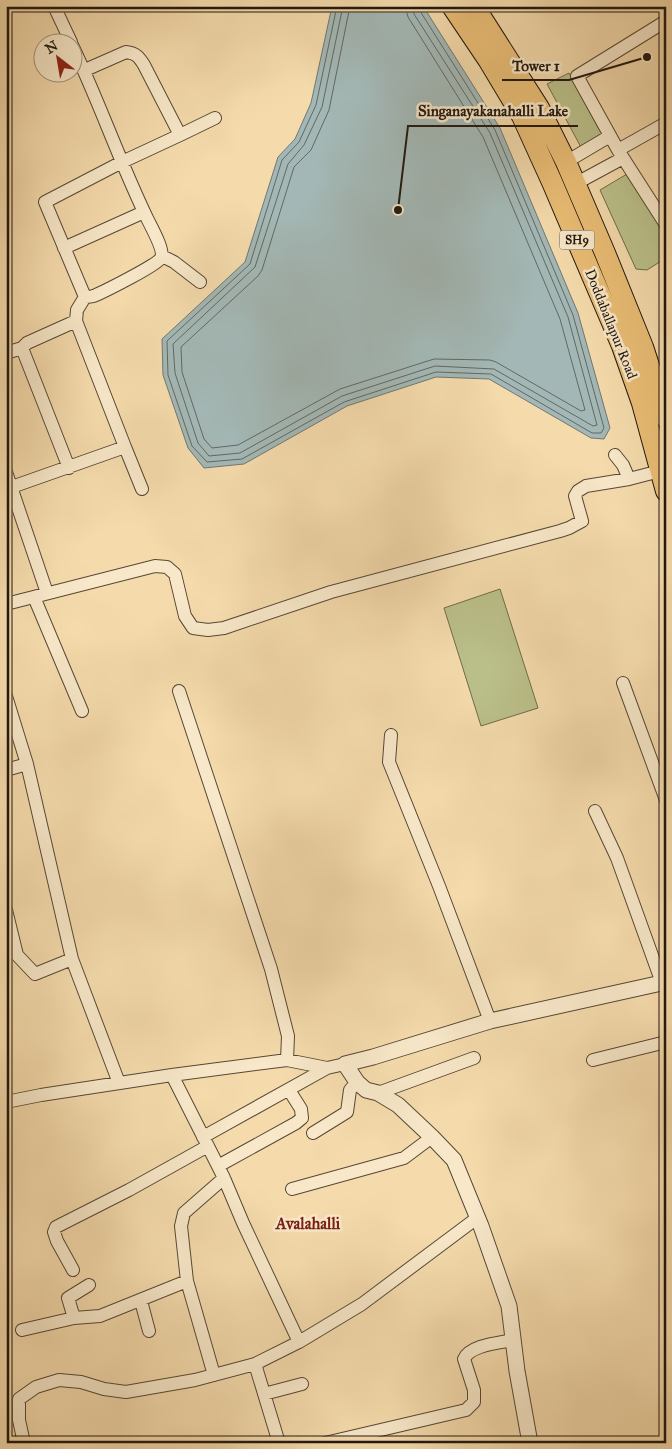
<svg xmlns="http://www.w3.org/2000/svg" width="672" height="1449" viewBox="0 0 672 1449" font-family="'IM FELL Great Primer',serif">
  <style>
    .green { fill: #bbc08a; stroke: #6e6c4c }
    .water { fill: #a3b8b6; stroke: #6f7873 }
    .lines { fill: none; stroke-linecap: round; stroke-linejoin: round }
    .shore { stroke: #626862; stroke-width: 1 }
    .minor-casing { stroke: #554836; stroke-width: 14 }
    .tertiary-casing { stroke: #554836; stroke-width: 17 }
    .primary-casing { stroke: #20170f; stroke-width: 22 }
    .minor { stroke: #f8e8c9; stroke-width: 12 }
    .tertiary { stroke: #f8e8c9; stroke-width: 15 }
    .primary { stroke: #eabe76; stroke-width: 20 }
    .labels { text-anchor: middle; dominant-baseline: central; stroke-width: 5; stroke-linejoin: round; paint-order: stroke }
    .shield { fill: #f8e8c9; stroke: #615647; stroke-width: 1 }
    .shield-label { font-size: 12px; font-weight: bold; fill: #20170f }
    .street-label { font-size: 14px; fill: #20170f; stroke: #f8e8c9 }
    .quarter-label { font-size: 16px; font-weight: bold; fill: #7a1f14; stroke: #f8e8c9 }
    .leader { fill: none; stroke: #20170f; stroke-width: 2 }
    .callout-dot { fill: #20170f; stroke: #f8e8c9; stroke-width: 2 }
    .callout-label { font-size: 15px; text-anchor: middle; font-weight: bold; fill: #20170f; stroke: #f8e8c9; stroke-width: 5; stroke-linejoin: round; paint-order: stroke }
  </style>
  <rect width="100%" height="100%" fill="#f5dbac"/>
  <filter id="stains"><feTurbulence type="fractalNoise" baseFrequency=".004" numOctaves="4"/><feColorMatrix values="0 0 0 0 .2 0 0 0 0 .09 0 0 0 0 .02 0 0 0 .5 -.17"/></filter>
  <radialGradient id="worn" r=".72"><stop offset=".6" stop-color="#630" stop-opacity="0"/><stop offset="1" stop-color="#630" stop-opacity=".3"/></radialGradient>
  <path class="green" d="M569 73 605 140 583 151 547 84Z
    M627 174 666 236V258L647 270 636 269 600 190Z
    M500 589 538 708 481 726 444 608Z"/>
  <path class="water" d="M332 6H423L500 128 578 313 610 428 604 439 591 438 489 379 436 377 347 406 244 464 204 468 188 448 163 375 162 339 245 262 278 157 295 139 311 103Z"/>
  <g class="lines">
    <path class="shore" d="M337 6 316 105 299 142 282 160 250 264 167 341 168 375 192 446 207 462 242 459 344 402 436 372 491 374 592 433H601L604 428 573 315 495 130 420 11 419 6
      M343 6 322 107 304 145 288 164 255 267 173 344 175 373 198 443 209 456 240 453 342 396 435 366 494 369 593 426 597 425 568 317 490 133 414 14 413 6
      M350 6 329 110 311 150 294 167 262 270 258 276 181 347 182 372 204 439 212 448 238 445 340 389 434 359 490 360 496 362 581 411 585 410 560 319 483 137 408 17 405 6"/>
    <g class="minor-casing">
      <path id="minor" d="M54 6 71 42
        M666 21 577 76 618 150 666 225
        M72 45C99 101 119 160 146 216 150 225 165 250 161 258 159 264 105 291 96 295 92 297 88 297 85 297
        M85 70 126 52C136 53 139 57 144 65L180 135 122 162 45 202 85 297
        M180 135 215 118
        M618 150 666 123
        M566 162 610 136
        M575 184 623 158
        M64 248 144 212
        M162 256 174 262 200 282
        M22 348 69 468
        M6 353 22 348 27 343 76 321
        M125 447 142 489
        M615 455 623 465 629 479
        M6 472 47 593
        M6 489 125 447 76 321 77 310 85 297
        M34 597 82 711
        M6 604 155 566 167 567 175 574 185 616 193 628 208 630 224 628 331 592 560 531 569 528 582 521 575 496 578 491 586 486 629 479 660 471
        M623 683 666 800
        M179 691 271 969 288 1036 287 1060
        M6 696 27 764 72 959 35 974 17 955 6 910
        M391 735 389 762 439 886 490 1021
        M6 770 27 764
        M595 811 617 858 662 983
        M72 959 119 1083
        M593 1060 666 1042
        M172 1075 224 1178 243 1223 299 1342
        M378 1093 474 1058
        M6 1102 41 1095 172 1075 287 1060 327 1068 345 1064
        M313 1133 347 1112 350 1090 357 1082
        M203 1137 327 1068
        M218 1166 296 1123 302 1118 301 1109 289 1090
        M292 1189 404 1158 432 1137
        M73 1270 57 1241 54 1232 56 1227 129 1190 208 1146
        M141 1301 149 1331
        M74 1318 68 1298 89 1285
        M22 1330 74 1318 100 1316 187 1281
        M255 1364 279 1443
        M214 1375 187 1281 181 1226 184 1213 224 1178
        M264 1394 302 1384
        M24 1443 19 1420V1399L36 1387 59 1380 81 1382 104 1389 126 1392 195 1380 255 1364 299 1342 362 1304 477 1218
        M325 1443 466 1410 474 1402V1390L464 1359C470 1345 499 1343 513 1340"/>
    </g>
    <g class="tertiary-casing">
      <path id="tertiary" d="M530 1443 517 1371 509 1306 481 1226 454 1160 432 1137 398 1105 378 1093 366 1090 357 1082 345 1064 373 1057 490 1021 666 982"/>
    </g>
    <g class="primary-casing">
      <path id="primary" d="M452 6 489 61 522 116 552 182 622 346 642 403 666 491
        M474 6 539 108 566 162 605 253 643 347 666 418"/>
    </g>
    <use href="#minor" class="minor"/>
    <use href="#tertiary" class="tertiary"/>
    <use href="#primary" class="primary"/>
  </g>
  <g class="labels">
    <rect class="shield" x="559.5" y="230.5" width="35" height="19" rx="4"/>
    <g class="shield-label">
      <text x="577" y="240">SH9</text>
    </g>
    <g class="street-label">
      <text transform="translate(611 324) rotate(68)">Doddaballapur Road</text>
    </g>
    <g class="quarter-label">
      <text x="308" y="1223">Avalahalli</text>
    </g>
  </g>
  <path class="leader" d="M647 57L569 80H502M398 210L408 126H578"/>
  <g class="callout-dot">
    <circle cx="647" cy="57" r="5"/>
    <circle cx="398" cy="210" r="5"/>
  </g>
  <g class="callout-label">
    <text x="536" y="71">Tower 1</text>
    <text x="493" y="116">Singanayakanahalli Lake</text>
  </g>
  <rect width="672" height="1449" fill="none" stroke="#f5dbac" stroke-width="25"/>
  <rect x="8" y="8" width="657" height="1434" fill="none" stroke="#20170f" stroke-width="2.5"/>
  <rect x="12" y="12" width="647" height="1424" fill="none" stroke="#20170f"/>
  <g transform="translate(58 58) rotate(329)"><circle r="24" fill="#f8e8c9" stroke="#a2947f"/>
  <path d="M0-4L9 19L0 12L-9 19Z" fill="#8f2418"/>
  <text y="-8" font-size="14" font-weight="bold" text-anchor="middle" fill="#20170f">N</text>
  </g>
  <rect width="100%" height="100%" filter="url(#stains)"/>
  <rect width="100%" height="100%" fill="url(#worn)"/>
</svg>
